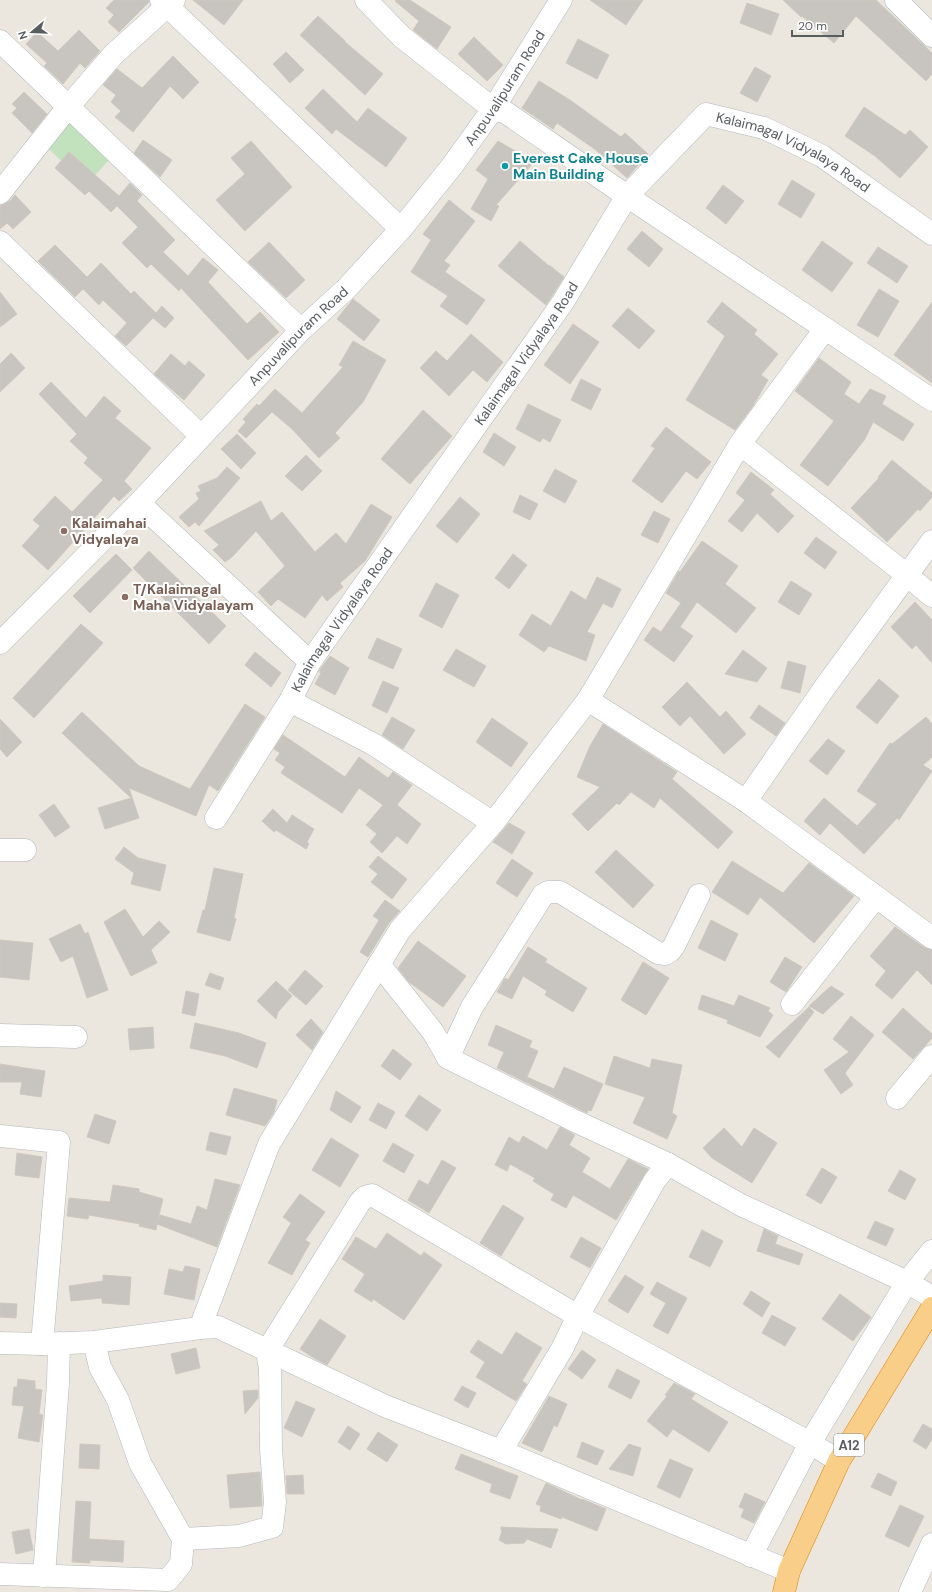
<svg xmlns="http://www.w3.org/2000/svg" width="932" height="1592" viewBox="0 0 932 1592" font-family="'DM Sans',sans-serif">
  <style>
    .green { fill: #c1e2bc }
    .building { fill: #c8c4bf; stroke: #cfc8be }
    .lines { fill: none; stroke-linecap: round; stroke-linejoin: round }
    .minor-casing { stroke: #b2b6ba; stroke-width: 23 }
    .highway-casing { stroke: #e18209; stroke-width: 23 }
    .minor { stroke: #fff; stroke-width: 22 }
    .highway { stroke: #f8ce89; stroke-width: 22 }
    .culture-dot { fill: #0f9aa8; stroke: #fff; stroke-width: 1.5 }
    .education-dot { fill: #8d6e63; stroke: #fff; stroke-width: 1.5 }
    .labels { text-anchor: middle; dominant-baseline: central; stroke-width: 4; stroke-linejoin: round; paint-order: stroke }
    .shield { fill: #fff; stroke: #8a8e90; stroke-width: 1 }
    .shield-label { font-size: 13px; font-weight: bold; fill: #585d60 }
    .street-label { font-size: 14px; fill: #585d60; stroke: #fff }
    .culture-label { font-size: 14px; font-weight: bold; fill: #0d838f; stroke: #fff; text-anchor: start }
    .education-label { font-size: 14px; font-weight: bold; fill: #785e54; stroke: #fff; text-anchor: start }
  </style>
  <rect width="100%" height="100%" fill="#ebe7df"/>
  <path class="green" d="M70 120 111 158 86 185 46 146Z"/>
  <path class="building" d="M114 0H149V2L119 32 108 22 114 15 106 8Z
    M193 0H243L224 25Z
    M396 0H410L451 27 437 49 413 30 419 21 395 1Z
    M590 0H643L626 25Z
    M783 0H876L932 53V74L926 81 856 16 834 43 802 16 801 17Z
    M747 3 779 14 771 35 740 23Z
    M318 16 345 41V42L383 74 365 95 300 35Z
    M79 30 100 51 85 68 80 63 63 84 44 66 47 63 26 44 37 32 58 51Z
    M474 37 503 65 487 81 458 54Z
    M578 39 609 55 597 79 566 63Z
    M286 52 304 70 290 83 273 64Z
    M173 56 199 82 183 99 170 86 133 132 115 117 121 111 111 102 116 95 103 85 117 69 142 88Z
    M755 67 771 76 757 102 740 93Z
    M539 81 570 100 621 137 625 133 648 154 627 178 596 150 557 123 553 129 534 116 522 108Z
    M323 89 357 122 368 108 407 138 386 167 336 129 332 134 305 108Z
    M24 92 47 114 32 133 12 113 17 108 12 104Z
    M864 107 905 135 910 130 928 147 900 178 875 156 845 136Z
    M143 140 172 160 160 177 134 153Z
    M251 141 292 187 245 231 216 200 245 174 231 158Z
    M498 141 534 162 496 205 499 206 491 221 471 209 488 179 476 170Z
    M69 152 119 196 130 183 142 195 137 201 175 240 163 252 188 276 203 258 218 270 208 282 247 324 260 312 279 332 248 360 181 288 179 291 151 264 147 268 122 243 138 227 117 206 111 212 89 191 85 195 55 168Z
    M792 180 815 194 801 218 778 204Z
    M723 185 744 201 726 224 706 208Z
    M15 195 31 212 13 229 7 223 0 229V206L10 201Z
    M449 200 475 221 444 261 450 265 445 272 485 300 467 325 440 306 448 296 411 272 431 240 423 234Z
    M642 231 663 249 649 267 627 249Z
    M520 241 549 266V265L564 277 546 305 498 266Z
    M822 241 853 263 832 292 802 270Z
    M269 242 305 280 286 298 248 262Z
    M55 245 87 277 101 263 131 294 134 291 156 313 162 306 174 318 165 328 153 318 126 346 115 336 127 323 103 300 99 305 83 289 75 297 38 261Z
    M878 247 908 266 897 283 867 263Z
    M879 289 899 301 878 337 857 325Z
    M0 292 17 314 0 327Z
    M353 299 380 320 364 341 337 319Z
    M722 302 757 330 754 334 778 354 761 375 768 380 753 406 735 430 686 400 725 336 707 322Z
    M932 302V383L894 355Z
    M628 308 655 331 639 349 612 326Z
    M573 324 599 342 570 384 544 365Z
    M471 334 503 362 487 382 473 370 449 396 420 368 436 351 447 361Z
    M353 341 386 360 363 402 335 433 340 438 319 458 292 429 272 412 246 438 238 431 246 422 243 419 257 404 259 406 275 389 302 413 343 367 339 365Z
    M11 353 25 368 0 392V364Z
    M171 354 185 366 189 361 205 375 184 400 154 374Z
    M819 358 851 382 844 394 859 404 870 389 886 396 882 404 914 424 903 441 873 422 865 439 828 486 800 465 834 421 795 391Z
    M581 379 601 389 591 410 571 400Z
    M51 382 86 418 104 396 121 411 115 418 151 448 124 481 132 489 119 501 114 496 48 570 22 546 40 526 33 520 55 496 72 512 103 480 84 463 88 458 70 441 77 434 39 394Z
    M528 404 561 420 550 442 543 438 540 442 516 429Z
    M423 410 452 436 410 484 381 459Z
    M666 427 711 462 697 479 686 471 662 503 632 481 655 448 651 446Z
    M494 433 516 447 504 466 483 452Z
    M237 434 256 453 241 469 221 449Z
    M306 455 322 471 302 491 285 476Z
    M892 460 932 493V497L920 511 918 509 887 542 851 508 879 478 878 477Z
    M227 467 240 478 199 526 195 522 189 527 179 517 199 499 196 493 201 491 198 486 217 478Z
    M555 469 577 481 565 503 543 491Z
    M751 472 774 490 770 494 794 516 778 533 757 513 742 532 728 521 745 500 736 493Z
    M520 495 538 504 530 520 513 512Z
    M460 497 480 514 457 543 436 526Z
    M261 501 271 521 282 512 315 552 336 533 346 544 371 504 392 517 365 561 340 583 343 587 327 601 322 595 305 618 278 599 271 606 258 592 285 566 256 531 232 557 225 562 213 550 219 545 204 531Z
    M654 511 670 519 658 543 641 535Z
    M816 537 837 552 825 569 804 553Z
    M702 541 738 566 725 584 756 608 736 633 697 602 680 627 693 636 674 662 644 640 653 627 661 632 681 603 666 593 679 571 680 572Z
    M149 551 226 626 209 644 133 568Z
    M116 554 132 570 90 613 73 596Z
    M513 554 527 565 509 589 495 578Z
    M597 577 621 589 612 608 603 603 587 632 595 635 586 661 549 646 544 652 519 635 532 614 551 626 571 591 586 600Z
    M791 581 812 594 799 615 778 602Z
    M436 583 459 595 442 628 419 616Z
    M915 602 932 620V663L916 645 912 649 891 627Z
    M81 624 103 643 34 718 13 698Z
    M377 638 402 649 393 669 368 658Z
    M456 649 486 666 474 687 443 670Z
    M743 650 767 668 757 682 725 674Z
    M255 652 281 673 271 687 245 665Z
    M330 656 349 668 335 695 315 684 321 673 319 672 321 668Z
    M788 661 806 666 800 693 781 688Z
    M879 679 899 696 877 724 856 707Z
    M383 681 399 688 387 713 372 706Z
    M687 682 720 717 726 711 746 734 724 754 690 716 680 726 662 707Z
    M245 704 265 717 218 791 209 785 196 816 129 788 139 818 105 829 98 808 131 798 62 733 82 712 139 766 190 789Z
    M759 705 785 723 776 736 750 718Z
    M392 717 415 730 403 749 382 735Z
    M926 717 932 724V757L923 765 932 771 899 820 897 818 864 854 830 823 820 835 804 821 824 798 857 826 877 804 857 791 890 743 892 744Z
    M492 718 528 743 511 767 476 742Z
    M0 719 22 742 7 757 0 749Z
    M603 724 677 772 672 779 733 832 718 849 660 798 654 808 631 792 619 805 617 803 588 831 572 814 600 787 577 777 590 746Z
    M283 735 345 777 359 757 388 778 393 772 412 785 397 805 421 824 407 844 397 836 382 853 370 842 377 834 366 825 383 805 359 788 342 813 281 773 285 767 275 760 280 753 274 749Z
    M828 739 845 751 827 775 809 761Z
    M54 804 70 827 55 837 39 815Z
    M273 809 287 823 292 815 314 829 307 842 309 844 306 849 276 830 274 832 262 821Z
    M509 823 525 832 512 854 493 842Z
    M124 847 138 858 166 865 160 891 131 884 134 873 115 859Z
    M616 850 654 885 633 908 595 872Z
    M378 856 407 879 392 899 371 882 378 874 369 867Z
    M512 859 533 873 517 897 496 883Z
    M732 861 783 893 809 863 854 896 814 943 760 897 748 915 712 892Z
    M214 868 243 874 234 918 236 919 230 941 197 932 203 910H205Z
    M385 900 400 911 389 923 368 957 360 952 379 920 373 916Z
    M125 909 143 937 159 921 170 932 151 950 157 963 131 976 104 922Z
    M711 920 738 934 725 961 698 948Z
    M80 924 85 934 88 932 108 990 87 998 73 956 61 962 49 939Z
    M895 927 925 948 932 950V985L917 970 892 999 875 985 886 971 870 956Z
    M0 940 33 943 29 980 0 977Z
    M418 941 466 976 443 1007 409 982 398 968Z
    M528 947 547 959 545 962 587 988 573 1012 545 995 547 991 523 976 512 999 497 992 505 978 508 980Z
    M785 957 802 967 786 992 770 982Z
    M643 962 669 978 646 1015 621 1000Z
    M305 970 323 986 306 1005 288 990Z
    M210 973 224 978 220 990 205 985Z
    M276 981 292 996 278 1012 276 1019 257 1001Z
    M831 986 844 994 823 1014 809 1006Z
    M186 991 199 994 195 1016 182 1013Z
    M702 995 734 1006 739 995 770 1008 768 1011 773 1015 760 1037 727 1023 728 1020 698 1009Z
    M809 1007 814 1012 779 1058 766 1047Z
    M903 1008 932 1034V1038L913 1059 882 1032Z
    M851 1016 874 1035 845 1073 853 1085 841 1094 824 1070 849 1052 833 1039Z
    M311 1019 323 1032 312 1050 296 1035Z
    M195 1023 239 1033 266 1043 257 1068 225 1056 190 1048Z
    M496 1025 532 1041 529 1047 538 1051 527 1077 554 1089 564 1067 603 1084 591 1111 588 1110 587 1113 497 1068 504 1052 488 1045Z
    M153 1027 154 1048 130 1050 128 1029Z
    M393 1049 412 1064 400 1080 381 1066Z
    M614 1056 650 1068 652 1059 682 1065 672 1113 677 1116 667 1139 633 1123 645 1097 605 1084Z
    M0 1064 45 1071 41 1097 20 1094 22 1082H0Z
    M234 1088 277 1100 274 1112 265 1126 226 1115Z
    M336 1091 361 1107 351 1123 330 1110Z
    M419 1095 441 1110 427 1131 405 1116Z
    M378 1103 395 1112 386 1129 369 1120Z
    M95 1114 116 1121 109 1144 87 1137Z
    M560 1127 575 1135 569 1145 590 1158 582 1172 610 1189 628 1159 648 1169 616 1220 573 1195 566 1208 551 1200 554 1194 533 1181 535 1178 510 1164 507 1171 495 1165 509 1137 519 1143 523 1136 547 1150Z
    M724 1128 742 1147 754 1128 777 1143 752 1183 712 1158 703 1148Z
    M210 1132 231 1137 226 1155 206 1150Z
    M331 1138 359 1155 340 1187 312 1170Z
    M393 1143 414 1155 404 1173 383 1161Z
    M17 1153 42 1157 39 1178 15 1175Z
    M442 1160 456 1168 429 1213 408 1200 419 1180 428 1185Z
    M822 1168 837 1177 821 1204 806 1195Z
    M900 1170 916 1179 905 1200 888 1191Z
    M215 1179 240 1185 217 1247 157 1224 156 1230 139 1226 140 1224 89 1215 88 1219 67 1216 69 1198 110 1202 113 1185 139 1189V1192L163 1199 157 1223 160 1215 191 1224 197 1206 207 1210Z
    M300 1194 325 1212 305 1240 310 1243 292 1275 268 1263 291 1223 283 1217Z
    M503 1205 524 1218 501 1256 480 1243Z
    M875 1221 894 1229 886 1246 867 1238Z
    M764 1229 778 1236 775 1244 803 1254 799 1265 757 1251Z
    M702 1230 723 1241 710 1267 689 1257Z
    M387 1233 421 1256 424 1252 442 1265 404 1320 373 1299 372 1302 354 1291 365 1274 342 1259 356 1237 376 1249Z
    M581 1237 601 1248 590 1268 570 1257Z
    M185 1266 200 1269 194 1300 164 1294 169 1269 183 1272Z
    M103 1275 131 1277 129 1305 102 1303V1298L71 1301 69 1286 103 1281Z
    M625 1275 644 1287 628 1313 608 1301Z
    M657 1282 687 1298 668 1334 653 1326 666 1303 650 1294Z
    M751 1291 770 1303 762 1317 743 1304Z
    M840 1294 871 1317 853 1341 822 1319Z
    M0 1303 17 1304 16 1318 0 1317Z
    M772 1315 796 1328 785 1346 762 1333Z
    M320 1319 346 1336 327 1365 314 1358 300 1349Z
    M516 1332 542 1348 522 1381 527 1384 516 1401 476 1377 485 1362 470 1352 478 1340 502 1355Z
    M196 1348 200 1368 176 1374 171 1354Z
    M582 1350 596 1360 582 1379 568 1369Z
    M617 1369 640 1381 631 1399 608 1387Z
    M18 1379 35 1381V1389L42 1390 39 1414 43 1415 39 1442 18 1438 24 1406 12 1405 14 1387H17Z
    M674 1383 695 1394 691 1399 728 1422 709 1452 673 1429 667 1437 647 1421 667 1396 665 1395Z
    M462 1386 476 1393 468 1408 454 1400Z
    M258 1390V1398L245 1414 243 1391Z
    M549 1396 567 1404 557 1427 554 1425 542 1452 522 1443Z
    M296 1401 315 1409 302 1437 284 1428Z
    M923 1424 932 1429V1439L926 1449 913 1441Z
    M348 1426 360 1434 350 1450 338 1442Z
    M378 1432 398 1445 387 1462 367 1449Z
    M582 1442 604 1451 597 1465 577 1457Z
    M80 1444 100 1445 99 1469 79 1468Z
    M629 1444 641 1448 633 1476 609 1469Z
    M461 1454 518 1476 510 1499 490 1492 492 1484 455 1469Z
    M670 1459 693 1469 680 1498 657 1487Z
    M260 1472 262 1506 230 1508 227 1475Z
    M878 1473 897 1482 891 1496 871 1487Z
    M303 1475 304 1494H287L286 1476Z
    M546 1483 582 1500V1499L606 1509 597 1531 562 1517 561 1519 540 1511 541 1506 536 1504Z
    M745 1493 765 1502 754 1523 741 1517 744 1509 739 1507Z
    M76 1501 91 1502 89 1539 124 1541 123 1562 90 1560V1563L72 1562Z
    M900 1505 924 1516 909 1547 885 1536Z
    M501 1527 522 1528 558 1529 551 1548 527 1539 524 1543 506 1544 499 1540 502 1531 501 1530Z
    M29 1529 33 1550 16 1554 12 1532Z"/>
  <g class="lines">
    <g class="minor-casing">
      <g id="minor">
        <path d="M161 0 401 229"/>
        <path d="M366 0 402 37 493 109 505 112 627 196 932 400"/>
        <path d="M896 0 932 36"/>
        <path d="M0 41 301 330"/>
        <path d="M0 193 68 107 114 54 174 0"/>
        <path d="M0 242 201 436"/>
        <path d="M740 444 907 575 932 596"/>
        <path d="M139 503 310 662"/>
        <path id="s1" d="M0 643 139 503 301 330 346 289 401 229 452 166 493 109 561 0"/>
        <path d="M588 700 746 801 932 938"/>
        <path d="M290 701 373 744 493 823"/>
        <path d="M746 801 825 687 932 541"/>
        <path id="s2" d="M216 818 290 701 310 662 563 302 627 196 706 114 764 128 822 156 932 234"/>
        <path d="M0 850H25"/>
        <path d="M379 964 433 1032 448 1058 575 1121 668 1164 741 1205 907 1282 932 1297"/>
        <path d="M792 1004 876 897"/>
        <path d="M0 1035 76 1037"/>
        <path d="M448 1058 472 1007 543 895 548 892H560L658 953 665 954 670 951 674 946 699 895"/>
        <path d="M897 1098 932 1056"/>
        <path d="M0 1136 59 1142 42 1344"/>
        <path d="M200 1328 218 1327 385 1406 501 1451 789 1571"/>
        <path d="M0 1343 42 1344 94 1342 200 1328 269 1144 400 930 493 823 588 700 740 444 825 329"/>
        <path d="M501 1451 562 1349 578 1316 655 1180 668 1164"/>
        <path d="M183 1539 239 1536 272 1527 275 1502 271 1449 270 1369 267 1351 360 1202 365 1197 372 1195 578 1316 810 1443 839 1461"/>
        <path d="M751 1556 810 1443 907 1282 932 1251"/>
        <path d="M0 1574 168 1580 181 1564 183 1539 140 1463 118 1400 100 1367 94 1342"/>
        <path d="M44 1576 58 1383 59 1343"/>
        <path d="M910 1592 932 1544"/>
      </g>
    </g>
    <g class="highway-casing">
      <path id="highway" d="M784 1592 789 1571 839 1461 932 1308"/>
    </g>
    <use href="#minor" class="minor"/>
    <use href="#highway" class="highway"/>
  </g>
  <circle class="culture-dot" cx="505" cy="166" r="4"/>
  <g class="education-dot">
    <circle cx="64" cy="531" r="4"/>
    <circle cx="125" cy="597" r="4"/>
  </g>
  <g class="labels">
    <rect class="shield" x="834" y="1434" width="30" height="22" rx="3"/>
    <g class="shield-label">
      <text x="849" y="1445">A12</text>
    </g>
    <g class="street-label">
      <text stroke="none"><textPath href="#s1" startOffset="752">Anpuvalipuram Road</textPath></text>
      <text stroke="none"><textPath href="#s2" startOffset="956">Kalaimagal Vidyalaya Road</textPath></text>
      <text stroke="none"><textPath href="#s1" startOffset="428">Anpuvalipuram Road</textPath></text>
      <text stroke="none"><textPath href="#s2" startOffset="559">Kalaimagal Vidyalaya Road</textPath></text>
      <text stroke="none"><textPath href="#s2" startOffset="235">Kalaimagal Vidyalaya Road</textPath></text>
    </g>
    <g class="culture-label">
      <text x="513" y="158">Everest Cake House<tspan x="513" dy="16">Main Building</tspan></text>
    </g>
    <g class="education-label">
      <text x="72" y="523">Kalaimahai<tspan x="72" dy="16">Vidyalaya</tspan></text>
      <text x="133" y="589">T/Kalaimagal<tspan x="133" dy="16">Maha Vidyalayam</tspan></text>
    </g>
  </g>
  <g transform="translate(32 32) rotate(251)" stroke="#ffffff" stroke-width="3" paint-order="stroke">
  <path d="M0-3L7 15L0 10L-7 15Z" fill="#585d60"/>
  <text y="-6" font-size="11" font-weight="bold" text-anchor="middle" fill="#585d60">N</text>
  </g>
  <path d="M792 30v6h51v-6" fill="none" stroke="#585d60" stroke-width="2"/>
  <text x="798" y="30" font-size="12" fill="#585d60" stroke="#ffffff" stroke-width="3" paint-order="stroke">20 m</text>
</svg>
